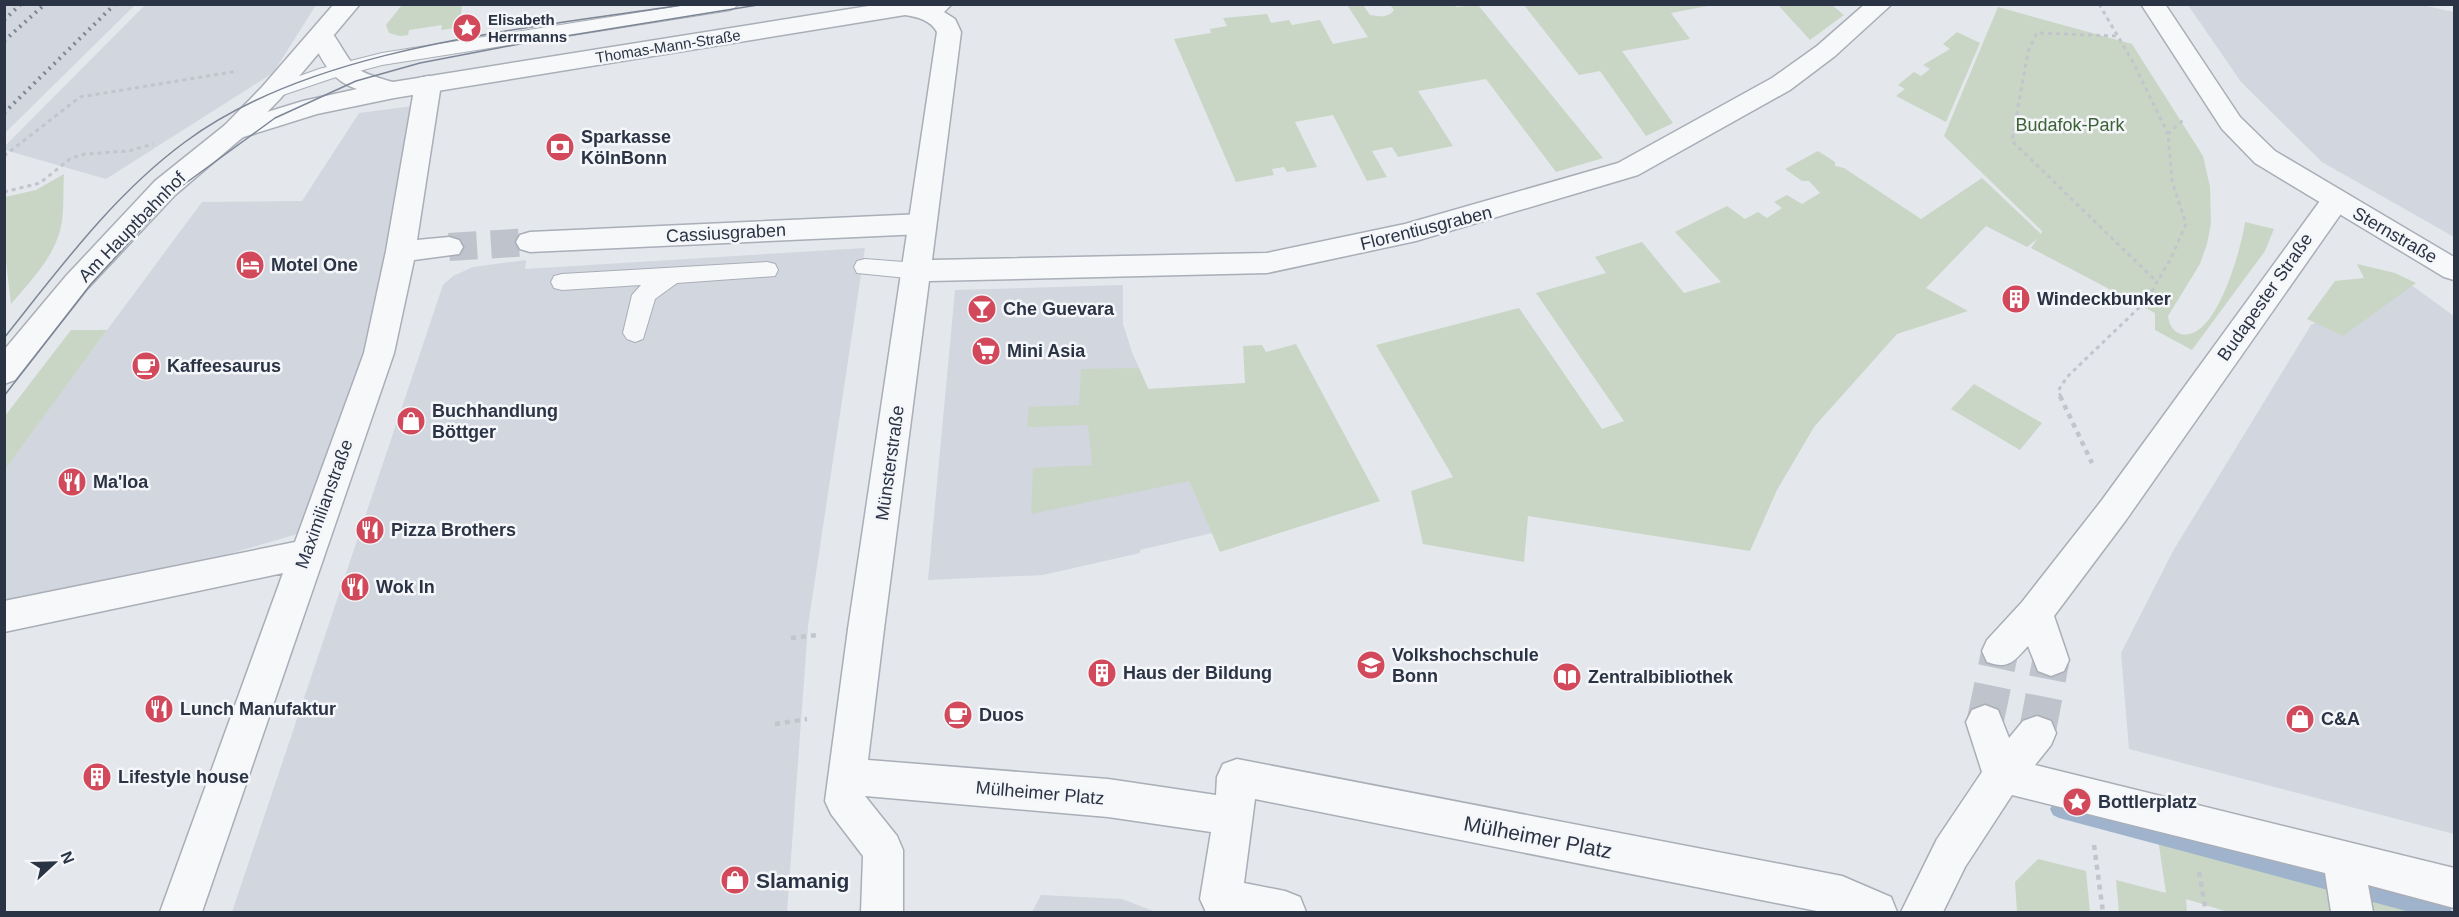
<svg xmlns="http://www.w3.org/2000/svg" width="2459" height="917" viewBox="0 0 2459 917" font-family="Helvetica,sans-serif">
  <style>
    .built { fill: #d2d6de }
    .green { fill: #c9d6c5 }
    .lines { fill: none; stroke-linecap: round; stroke-linejoin: round }
    .stream { fill: #9fb4cc; fill-rule: evenodd }
    .pedestrian-tunnel-far1 { stroke: #bfc3cb; stroke-width: 28; stroke-dasharray: 28 14; stroke-linecap: butt }
    .pedestrian-tunnel { stroke: #bfc3cb; stroke-width: 37; stroke-dasharray: 37 18; stroke-linecap: butt }
    .service-casing { stroke: #a9aeb7; stroke-width: 2 }
    .pedestrian-casing { stroke: #a9aeb7; stroke-width: 3 }
    .minor-casing { stroke: #a9aeb7; stroke-width: 3 }
    .tertiary-casing { stroke: #a9aeb7; stroke-width: 3 }
    .path-far1 { stroke: #c2c5cb; stroke-width: 3; stroke-dasharray: 4 4; stroke-linecap: butt }
    .path { stroke: #c2c5cb; stroke-width: 4.5; stroke-dasharray: 5 5; stroke-linecap: butt }
    .service { fill: #f7f8fa; fill-rule: evenodd }
    .pedestrian { fill: #f7f8fa; fill-rule: evenodd }
    .minor { fill: #f7f8fa; fill-rule: evenodd }
    .tertiary { fill: #f7f8fa; fill-rule: evenodd }
    .tram { stroke: #7d8696; stroke-width: 1.5 }
    .rail { stroke: #7d8696; stroke-width: 4; stroke-dasharray: 2 5; stroke-linecap: butt }
    .labels { text-anchor: middle; dominant-baseline: central; stroke-width: 5; stroke-linejoin: round; paint-order: stroke }
    .far-poi-label { font-size: 15px; font-weight: bold; fill: #2b3445; stroke: #f4f6f9; text-anchor: start }
    .far-street-label { font-size: 15px; fill: #2b3445; stroke: #f4f6f9 }
    .park-label { font-size: 18px; fill: #3f6138; stroke: #f4f6f9 }
    .poi-label { font-size: 18px; font-weight: bold; fill: #2b3445; stroke: #f4f6f9; text-anchor: start }
    .street-label { font-size: 18px; fill: #2b3445; stroke: #f4f6f9 }
    .near-street-label { font-size: 21px; fill: #2b3445; stroke: #f4f6f9 }
    .near-poi-label { font-size: 21px; font-weight: bold; fill: #2b3445; stroke: #f4f6f9; text-anchor: start }
  </style>
  <rect width="100%" height="100%" fill="#e4e7ec"/>
  <path class="built" d="M5 5V4L135 5 5 133Z
    M145 5H316L273 73 106 179 5 150V146Z
    M2422 5 2454 12V237L2322 162 2241 82 2188 5Z
    M413 106 408 254 297 534 5 620 4 469 202 202 302 201 359 113Z
    M865 248 808 626 787 912H232L443 285 453 276 473 267 526 260 525 269Z
    M2403 279 2454 316V834L2129 749 2121 653 2173 551 2311 325Z
    M1123 285V324L1132 352 1212 533 1140 550V553L1043 575 928 580 955 290Z
    M1041 895 1122 899 1156 912H1032Z"/>
  <path class="green" d="M1454 4 1456 7 1478 5 1603 158 1556 172 1486 79 1418 91 1453 146 1398 157 1392 147 1372 151 1387 177 1367 181 1333 115 1295 122 1317 167 1287 172 1284 167 1272 169 1274 175 1236 182 1174 39 1211 33 1210 29 1227 26 1223 18 1267 14 1271 23 1289 20 1292 25 1320 20 1333 44 1368 37 1347 5H1363L1370 15C1380 16 1387 19 1394 10L1391 6 1399 5Z
    M402 5H462L460 22 454 28 441 30 442 25 409 30 408 35 400 36 389 33 386 25Z
    M1524 5H1713L1671 13 1690 39 1622 51 1673 123 1646 136 1600 71 1579 75Z
    M1770 5H1832L1844 15 1810 40 1778 5Z
    M1998 7 2132 44 2203 156 2210 187 2211 224 2207 244 2200 264 2168 316C2169 324 2173 332 2181 334 2216 343 2242 246 2245 222L2274 229 2265 251 2192 350 2155 330V313L2031 248 2037 239 2027 247 1986 226 1926 288 1968 311 1897 334 1814 427 1777 490 1750 551 1528 516 1524 562 1423 544 1411 491 1453 477 1376 345 1519 308 1602 429 1624 421 1536 293 1606 273 1595 257 1642 242 1684 293 1721 282 1675 232 1727 206 1745 219 1758 212 1767 218 1782 208 1774 202 1787 195 1802 204 1820 193 1809 181H1802L1785 169 1818 151 1835 162V166L1844 168 1921 219 1982 178 2041 234 2042 231 1944 136Z
    M1957 32 1980 43 1946 122 1896 96 1905 89 1898 85 1914 72 1921 76 1930 69 1923 65 1950 49 1943 44Z
    M64 174C63 190 64 206 62 221 57 255 32 279 11 304L5 253V197L36 190Z
    M2357 264 2395 273 2416 283 2343 336 2307 319 2335 281 2364 278Z
    M71 330H107L5 469V416Z
    M1296 344 1380 501 1220 552 1189 481 1031 514 1033 468 1092 465 1088 425 1027 427 1029 407 1079 405 1081 369 1139 368 1148 389 1245 383 1243 346 1262 345 1266 352Z
    M1974 384 2042 423 2020 450 1951 409Z
    M2158 839 2421 912H2228L2186 899 2187 912H2119L2116 880 2166 893Z
    M2038 859 2086 871 2090 912H2017L2015 882Z"/>
  <g class="lines">
    <path class="stream" d="M2059 800 2443 903 2450 905 2452 912H2410L2059 818 2053 815 2050 809 2053 803Z"/>
    <path class="pedestrian-tunnel-far1" d="M449 247 530 242"/>
    <path class="pedestrian-tunnel" d="M1985 722 2000 651
      M2037 733 2051 660"/>
    <g class="service-casing">
      <path id="service" d="M693 4H740L731 10 382 65 333 78 271 99 264 97 261 93 264 89 319 69 382 53Z
        M865 259 917 263 925 265 928 271 925 277 917 279 857 273 854 267 857 261Z
        M767 262 775 264 778 270 775 276 677 283 655 299 643 339 635 342 627 339 623 333 632 295 641 285 562 290 554 288 551 282 554 276 562 274Z"/>
    </g>
    <g class="pedestrian-casing">
      <path id="pedestrian" d="M428 76 437 78 441 84 417 240 449 237 459 240 463 247 459 254 414 260 394 353 202 912H160L283 573 4 632V601L295 542 364 353 386 251 415 84 419 78Z
        M2335 192 2345 194 2349 201 2345 208 2126 520 2054 616 2069 660 2064 671 2051 676 2038 671 2028 646C2014 661 2009 670 1987 662L1982 651 1987 640 2022 602 2102 500 2325 194Z
        M922 214 932 217 936 224 932 231 922 234 530 252 520 249 516 242 520 235 530 232Z
        M866 613 879 618 884 629 868 760 1108 779 1216 795 1217 777 1223 764 1237 759 1842 876 1891 897 1897 912H1822L1255 799 1244 883 1285 891 1300 897 1306 912H1206L1200 899 1211 832 1108 817 865 796 897 836 903 850V912H861L863 856 831 814 825 801 848 629 853 618Z
        M1985 705 1998 710 2009 738 2023 721 2037 716 2051 721 2056 733 2051 745 2035 765 2454 868V908L2368 885 2373 912H2331L2325 873 2012 795 1965 867 1943 912H1901L1937 839 1982 772 1966 722 1972 710Z"/>
    </g>
    <g class="minor-casing">
      <path id="minor" d="M881 4H952L944 12 955 19 961 32 932 260 1267 253 1405 224 1618 163 1772 78 1817 46 1865 4H1892L1835 56 1790 90 1638 175 1416 241 1267 273 929 281 884 629 879 640 866 645 853 640 848 629 937 32C931 20 917 17 905 15L394 98 317 114 234 140 225 137 221 131 225 125 303 101 357 89C331 81 321 59 310 36L313 31 322 29 331 31C355 66 348 70 393 82Z
        M2141 4H2165L2240 117 2275 151 2454 257V280L2444 277 2255 163 2222 129Z"/>
    </g>
    <g class="tertiary-casing">
      <path id="tertiary" d="M334 4H360L280 99 243 137 175 195 86 290 15 380 4 384V350L66 276 155 181 225 125 262 87Z"/>
    </g>
    <path class="path-far1" d="M2099 4 2134 64 2168 134
      M2116 36 2037 33 2028 52 2012 141 2157 282
      M4 156 80 97 238 71
      M4 192 40 183 71 158 85 154 129 151 153 144
      M2061 397 2058 391 2067 377 2146 301 2170 260 2186 224 2172 181 2168 134 2183 120"/>
    <path class="path" d="M2060 396 2092 463
      M791 638 818 635
      M775 724 807 719
      M2094 845 2103 912
      M2199 872 2206 912"/>
    <use href="#service" class="service"/>
    <use href="#pedestrian" class="pedestrian"/>
    <use href="#minor" class="minor"/>
    <use href="#tertiary" class="tertiary"/>
    <path class="tram" d="M4 338C59 269 113 195 185 142 315 45 530 29 688 4
      M4 396 91 284 179 188 275 118 356 81 420 63 535 41 764 4"/>
    <path class="rail" d="M4 20 21 4
      M4 41 45 4
      M4 113 115 4"/>
  </g>
  <defs>
    <g id="sight-disc" transform="scale(1.5)"><circle r="9.5" fill="#d1495b" stroke="#f4f6f9"/><path d="M0-6L1.8-2.2L6-1.7L2.9 1.2L3.7 5.4L0 3.3L-3.7 5.4L-2.9 1.2L-6-1.7L-1.8-2.2Z" fill="#fff"/></g>
    <g id="bank-disc" transform="scale(1.5)"><circle r="9.5" fill="#d1495b" stroke="#f4f6f9"/><path d="M-6-4H6V4H-6ZM0-2.3a2.3 2.3 0 1 0 0 4.6a2.3 2.3 0 1 0 0-4.6Z" fill="#fff"/></g>
    <g id="hotel-disc" transform="scale(1.5)"><circle r="9.5" fill="#d1495b" stroke="#f4f6f9"/><path d="M-6-4.5h1.5V1H6V5H4.5V3h-9V5H-6ZM-4 0a1.8 1.8 0 1 1 3.6 0ZM.5 0V-2.5h3Q6-2.5 6 0Z" fill="#fff"/></g>
    <g id="building-disc" transform="scale(1.5)"><circle r="9.5" fill="#d1495b" stroke="#f4f6f9"/><path d="M-4-6H4V6H1V3H-1V6H-4ZM-2.5-4.3h1.7v1.8h-1.7ZM.8-4.3h1.7v1.8H.8ZM-2.5-1h1.7V.8h-1.7ZM.8-1h1.7V.8H.8Z" fill="#fff"/></g>
    <g id="bar-disc" transform="scale(1.5)"><circle r="9.5" fill="#d1495b" stroke="#f4f6f9"/><path d="M-6-5H6L.8 .8V4.5H3.5V6h-7V4.5H-.8V.8Z" fill="#fff"/></g>
    <g id="supermarket-disc" transform="scale(1.5)"><circle r="9.5" fill="#d1495b" stroke="#f4f6f9"/><path d="M-6-5.5h2.5l.6 2H6L4.5 2H-2.5L-4.4-4H-6ZM-1.5 3.2a1.3 1.3 0 1 0 .1 0ZM3 3.2a1.3 1.3 0 1 0 .1 0Z" fill="#fff"/></g>
    <g id="cafe-disc" transform="scale(1.5)"><circle r="9.5" fill="#d1495b" stroke="#f4f6f9"/><path d="M-5.5-4.5H6V0H3Q3 3.5 0 3.5H-2.5Q-5.5 3.5-5.5 0ZM3-3.2v2h1.7v-2ZM-6 4.5H4V6H-6Z" fill="#fff"/></g>
    <g id="shop-disc" transform="scale(1.5)"><circle r="9.5" fill="#d1495b" stroke="#f4f6f9"/><path d="M-5-2.5h2.3a2.7 3.5 0 0 1 5.4 0H5L5.5 6h-11ZM-1.5-2.5h3a1.5 2.3 0 0 0-3 0Z" fill="#fff"/></g>
    <g id="restaurant-disc" transform="scale(1.5)"><circle r="9.5" fill="#d1495b" stroke="#f4f6f9"/><path d="M-5-6h1v4h1v-4h1v4h1v-4h1v5L-1.5 .5V6h-2V.5L-5-1ZM5-6V6H3V1.5H1.5Q1.5-4 5-6Z" fill="#fff"/></g>
    <g id="university-disc" transform="scale(1.5)"><circle r="9.5" fill="#d1495b" stroke="#f4f6f9"/><path d="M0-5L7-2L0 1L-7-2ZM-4 1L0 2.5L4 1V4Q0 6-4 4Z" fill="#fff"/></g>
    <g id="library-disc" transform="scale(1.5)"><circle r="9.5" fill="#d1495b" stroke="#f4f6f9"/><path d="M-6-4Q-3-5.5-.7-3.5V5Q-3 3-6 4ZM6-4Q3-5.5 .7-3.5V5Q3 3 6 4Z" fill="#fff"/></g>
  </defs>
  <g fill-rule="evenodd">
    <use href="#sight-disc" x="467" y="28"/>
    <use href="#bank-disc" x="560" y="147"/>
    <use href="#hotel-disc" x="250" y="265"/>
    <use href="#building-disc" x="2016" y="299"/>
    <use href="#bar-disc" x="982" y="309"/>
    <use href="#supermarket-disc" x="986" y="351"/>
    <use href="#cafe-disc" x="146" y="366"/>
    <use href="#shop-disc" x="411" y="421"/>
    <use href="#restaurant-disc" x="72" y="482"/>
    <use href="#restaurant-disc" x="370" y="530"/>
    <use href="#restaurant-disc" x="355" y="587"/>
    <use href="#university-disc" x="1371" y="665"/>
    <use href="#building-disc" x="1102" y="673"/>
    <use href="#library-disc" x="1567" y="677"/>
    <use href="#restaurant-disc" x="159" y="709"/>
    <use href="#cafe-disc" x="958" y="715"/>
    <use href="#shop-disc" x="2300" y="719"/>
    <use href="#building-disc" x="97" y="777"/>
    <use href="#sight-disc" x="2077" y="802"/>
    <use href="#shop-disc" x="735" y="880"/>
  </g>
  <g class="labels">
    <g class="far-poi-label">
      <text x="488" y="19">Elisabeth<tspan x="488" dy="17">Herrmanns</tspan></text>
    </g>
    <g class="far-street-label">
      <text transform="translate(668 46) rotate(-9)">Thomas-Mann-Straße</text>
    </g>
    <g class="park-label">
      <text x="2070" y="125">Budafok-Park</text>
    </g>
    <g class="poi-label">
      <text x="581" y="137">Sparkasse<tspan x="581" dy="21">KölnBonn</tspan></text>
      <text x="271" y="265">Motel One</text>
      <text x="2037" y="299">Windeckbunker</text>
      <text x="1003" y="309">Che Guevara</text>
      <text x="1007" y="351">Mini Asia</text>
      <text x="167" y="366">Kaffeesaurus</text>
      <text x="432" y="411">Buchhandlung<tspan x="432" dy="21">Böttger</tspan></text>
      <text x="93" y="482">Ma'loa</text>
      <text x="391" y="530">Pizza Brothers</text>
      <text x="376" y="587">Wok In</text>
      <text x="1392" y="655">Volkshochschule<tspan x="1392" dy="21">Bonn</tspan></text>
      <text x="1123" y="673">Haus der Bildung</text>
      <text x="1588" y="677">Zentralbibliothek</text>
      <text x="180" y="709">Lunch Manufaktur</text>
      <text x="979" y="715">Duos</text>
      <text x="2321" y="719">C&amp;A</text>
      <text x="118" y="777">Lifestyle house</text>
      <text x="2098" y="802">Bottlerplatz</text>
    </g>
    <g class="street-label">
      <text transform="translate(132 227) rotate(-46)">Am Hauptbahnhof</text>
      <text transform="translate(1426 228) rotate(-14)">Florentiusgraben</text>
      <text transform="translate(726 233) rotate(-3)">Cassiusgraben</text>
      <text transform="translate(2395 235) rotate(30)">Sternstraße</text>
      <text transform="translate(2265 297) rotate(-55)">Budapester Straße</text>
      <text transform="translate(890 463) rotate(-82)">Münsterstraße</text>
      <text transform="translate(324 504) rotate(-70)">Maximilianstraße</text>
      <text transform="translate(1040 793) rotate(5)">Mülheimer Platz</text>
    </g>
    <g class="near-street-label">
      <text transform="translate(1538 837) rotate(11)">Mülheimer Platz</text>
    </g>
    <g class="near-poi-label">
      <text x="756" y="880">Slamanig</text>
    </g>
  </g>
  <rect width="2459" height="917" fill="none" stroke="#2b3445" stroke-width="12"/>
  <g transform="translate(54 863) rotate(68)" stroke="#f4f6f9" stroke-width="4.5" paint-order="stroke">
  <path d="M0-4.5L10 22L0 15L-10 22Z" fill="#2b3445"/>
  <text y="-9" font-size="16" font-weight="bold" text-anchor="middle" fill="#2b3445">N</text>
  </g>
</svg>
